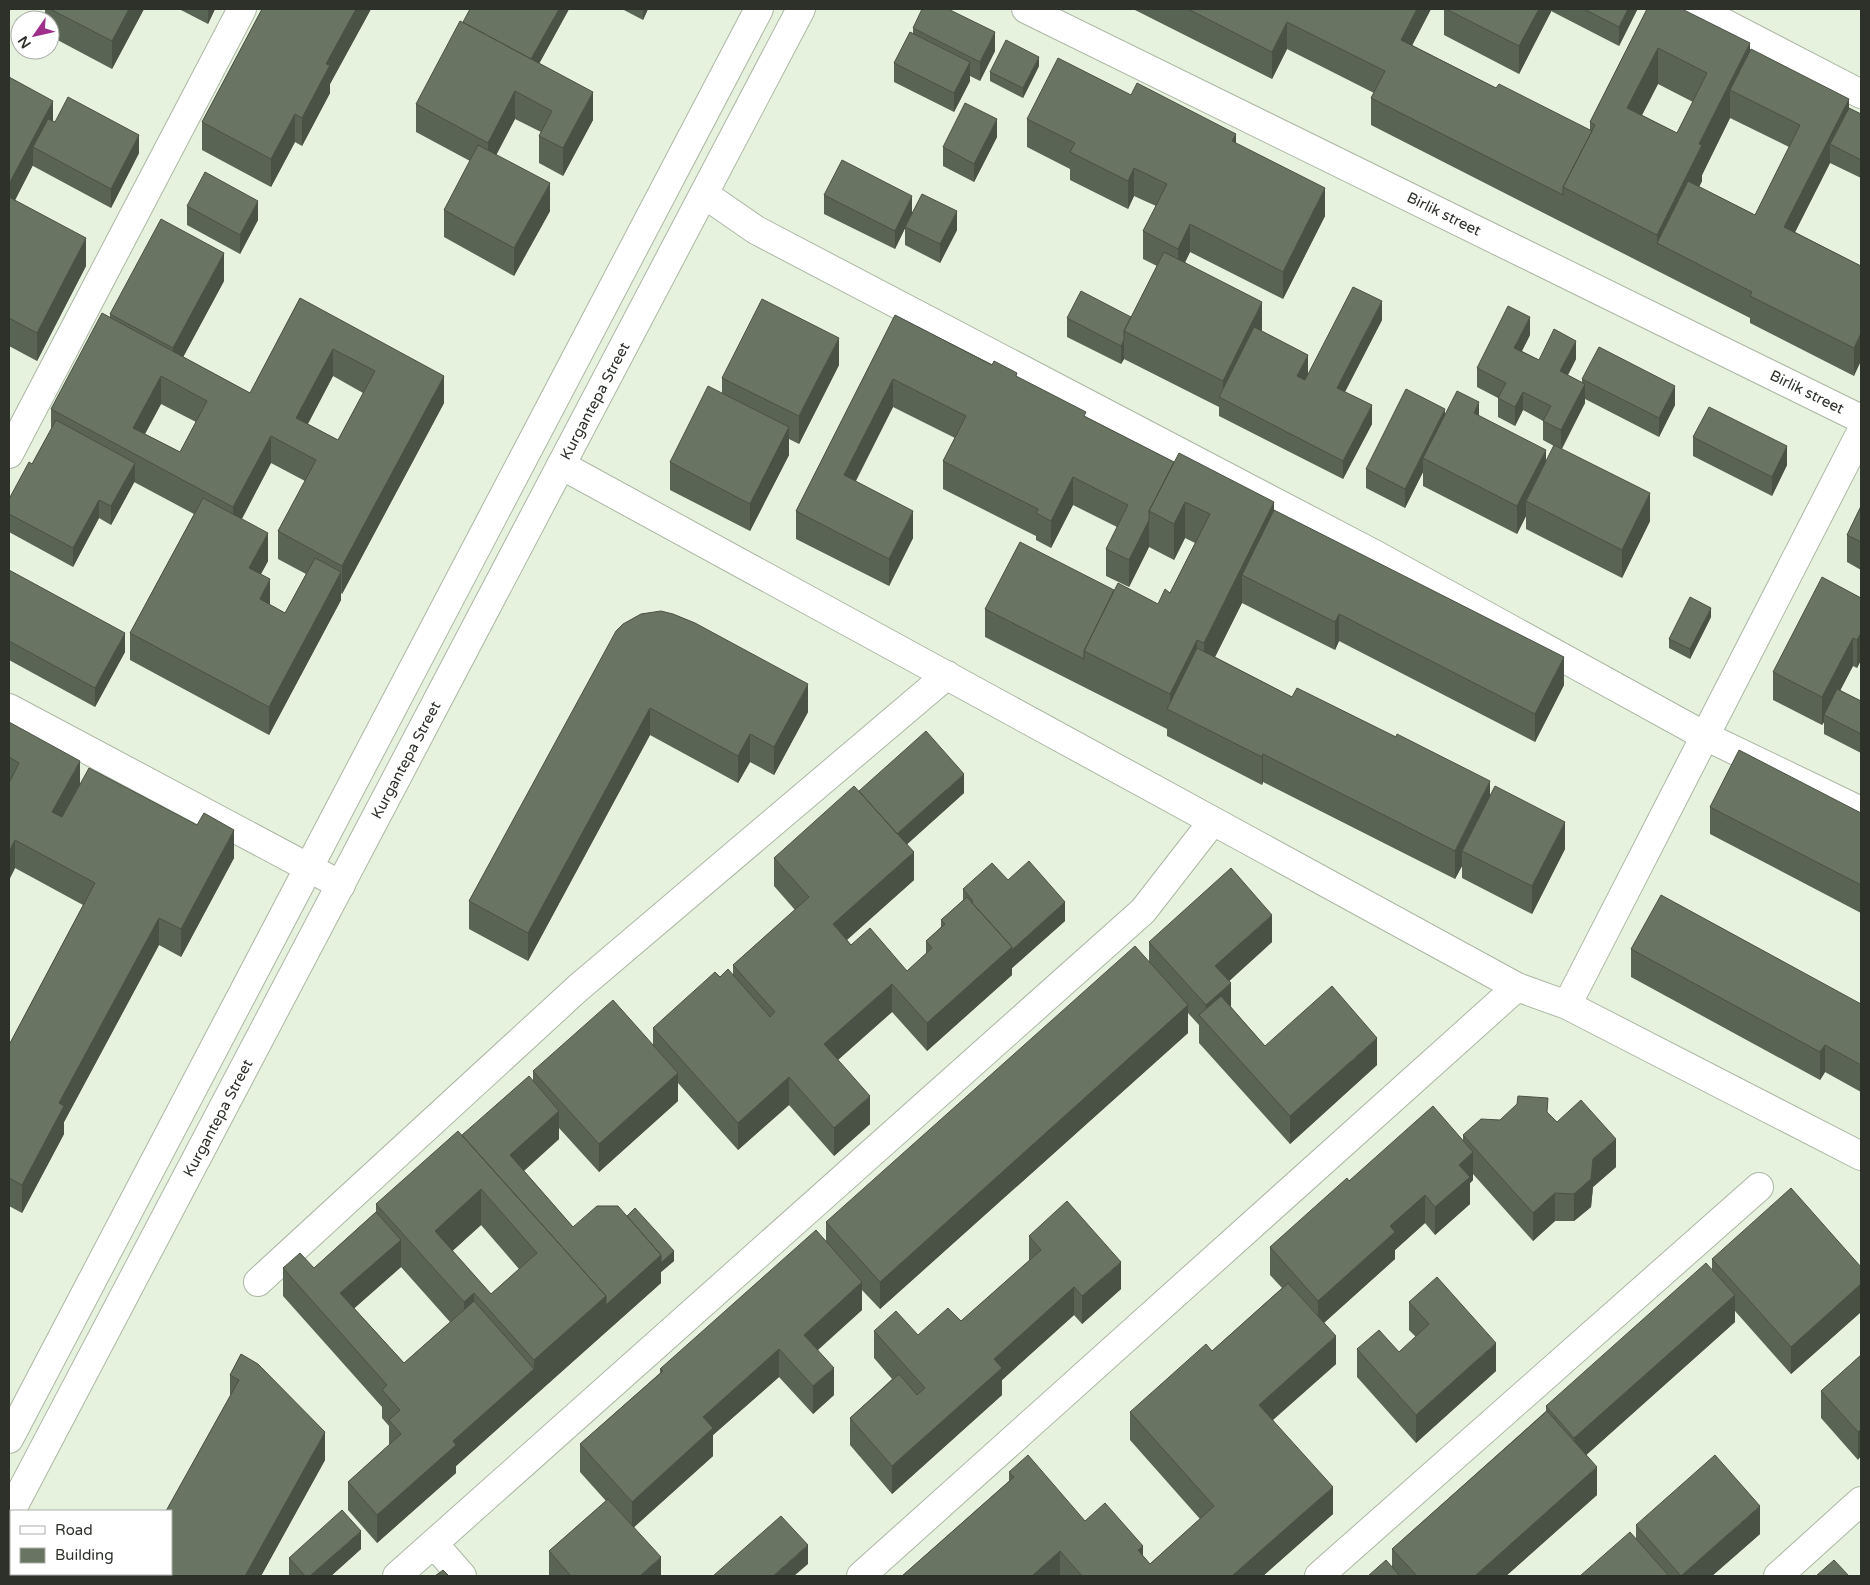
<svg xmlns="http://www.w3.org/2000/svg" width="1870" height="1585" viewBox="0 0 1870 1585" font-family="'Varela Round',sans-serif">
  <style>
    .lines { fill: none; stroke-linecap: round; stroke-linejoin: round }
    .minor-casing { stroke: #acb7a4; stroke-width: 30 }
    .major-casing { stroke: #acb7a4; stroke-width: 30 }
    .minor { stroke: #fff; stroke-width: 28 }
    .major { stroke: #fff; stroke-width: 28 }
    .wall { fill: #5a6454; fill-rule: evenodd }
    .shaded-wall { fill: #4a5145 }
    .building { fill: #697462; stroke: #4a5145; fill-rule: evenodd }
    .labels { text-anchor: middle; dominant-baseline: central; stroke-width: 5; stroke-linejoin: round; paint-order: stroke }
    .street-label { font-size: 15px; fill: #2d312a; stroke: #fff }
  </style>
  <rect width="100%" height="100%" fill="#e6f2de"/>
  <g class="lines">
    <g class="minor-casing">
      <path id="minor" d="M1026 9 1861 419
        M1697 9 1861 94
        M704 194 756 230 1376 555 1705 736 1861 811
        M9 454 242 9
        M561 465 1517 987 1567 1005 1861 1156
        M9 708 341 885
        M1567 1005 1861 432
        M258 1282 578 988 947 675
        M434 1544 462 1576
        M397 1576 1143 911 1213 821
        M861 1576 1517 987
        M1319 1576 1759 1187
        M1778 1576 1861 1501"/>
    </g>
    <g class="major-casing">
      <path id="major" d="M9 1439 759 9
        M11 1511 801 9"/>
    </g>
    <use href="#minor" class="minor"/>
    <use href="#major" class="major"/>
  </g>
  <path class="wall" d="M45 9H144L112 69 50 36V20H45Z
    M179 9H215L208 24Z
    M262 9H371L330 84V93L302 146 295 142 271 187 202 150V122Z
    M569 9 539 64 593 120 563 176 539 163V136L541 132 515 119 496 154 550 211 514 276 444 237V210L470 161 416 132V104Z
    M622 9H648L643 20Z
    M1133 9H1431L1412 45 1496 88 1590 130V122L1647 9 1750 52 1849 108 1861 114V178L1830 163 1795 232 1861 266 1854 376 1750 323V318L1371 125V98L1374 93 1287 49 1272 79ZM1658 84 1693 102 1677 133 1642 115ZM1730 118 1789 147 1755 215 1699 187 1702 181V175Z
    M1444 9H1637V10L1619 46 1551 11 1519 74 1444 35Z
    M913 28 995 51 980 81 970 76V81L954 112 894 82V63L913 33Z
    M1039 66 1023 98 990 81V72Z
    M9 77 53 121 139 153 111 208 33 166V165L15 200 86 266 37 361 9 346Z
    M1131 95 1236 143 1325 216 1283 299 1190 252 1185 262 1262 329V331L1308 374 1305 380 1382 320 1345 392 1372 424 1343 479 1219 416V407L1124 359 1121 364 1067 337V318L1131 317 1157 266 1143 259V231L1156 206 1134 196 1128 209 1070 180V169L1027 147V119Z
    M997 137 974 182 943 166V147Z
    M824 195 912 213 957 230 940 263 905 245V228L895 249 824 214Z
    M187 206 258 220 240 254 187 225Z
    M224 281 183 357 250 393 300 298 444 403 342 594 341 593V600L269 735 130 660V633L194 514 134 482 111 525 99 518 73 567 9 532V499L32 464 51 429V409L110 318V314ZM333 376 363 393 338 440 308 424ZM161 404 196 422 180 452 145 434ZM271 463 305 481 278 531V559L306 574 285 613 270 605 261 574 268 561 242 519Z
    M895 315 1017 377 1086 417 1174 462 1274 510 1564 685 1535 742 1339 641 1335 650 1242 603 1215 657 1292 697 1490 795 1565 849 1532 914 1462 878V866L1455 879 1263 782 1262 785 1167 736V729L985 637V609L1114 590 1158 604 1170 593 1195 543 1185 538 1174 560 1149 547 1129 587 1106 576V549L1117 527 1073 505 1051 548 1036 540V536L943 489V461L955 438 893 407 856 481 913 538 889 586 796 539V511Z
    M1530 335 1522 351 1539 360 1576 359 1568 375 1582 383V379L1675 405 1659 437 1585 399V403L1562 449 1650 521 1622 578 1526 529V516L1517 534 1423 486V472L1405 508 1366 488V469L1445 415 1479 416 1546 463 1554 446 1543 440V421L1523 410 1515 426 1498 417V398L1477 387V368Z
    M839 365 799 444 789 439V455L750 531 670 490V462L722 393V378Z
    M1693 437 1787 465 1772 496 1693 456Z
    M1861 506V570L1847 562V535Z
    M9 570 125 652 95 707 9 660Z
    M1861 598V660L1857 668 1853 666 1840 690 1861 701V753L1824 734V722L1822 725 1773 700V672Z
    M1711 617 1690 659 1669 648V639Z
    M623 624 808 712 774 775 750 762 738 783 650 735 528 961 469 929V901Z
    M9 722 80 785 234 858 181 957 159 945 64 1122V1134L22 1213 9 1206V1045L83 905 15 868 9 880Z
    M859 791 964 793 907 844 914 880 847 940 851 945 907 971 926 954V941L941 927V920L963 900V889L1008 880 1065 921 1012 968V975L927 1051 892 1012 838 1060 870 1124 834 1156 789 1105 738 1150 678 1083V1101L599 1172 559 1128V1139L524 1171 573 1227 627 1216 674 1261 661 1272V1283L456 1466V1473L377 1543 348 1510V1482L389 1445V1426L382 1418V1407L283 1296V1268H314L376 1212V1204L462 1135 533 1081V1071L653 1045V1028L720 977 733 975V965L795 910 774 886V858ZM481 1225 519 1269 491 1294 452 1251ZM401 1267 450 1322 404 1363 354 1308Z
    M1710 807 1861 813V913L1710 834Z
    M1149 942H1272L1229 981 1231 1007 1265 1046 1377 1065 1290 1144 1199 1043V1025L1188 1013V1033L880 1309 862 1290V1310L818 1350 834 1395 813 1414 779 1377 713 1435V1456L634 1527 661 1576H549V1551L606 1501 580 1472V1444L660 1373V1369L826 1241V1222L1149 961Z
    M1631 949 1861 1004V1092L1825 1072 1820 1080 1631 977Z
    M1548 1113 1557 1122 1616 1167 1593 1187 1591 1207 1574 1221H1555L1533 1241 1473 1174V1180L1470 1183V1204L1435 1235 1425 1223 1395 1250V1259L1324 1323 1336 1364 1273 1420 1333 1514 1263 1576H902L1009 1481V1472L1085 1521 1143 1556 1150 1564 1200 1519 1130 1440V1412L1212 1351 1282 1288 1270 1275V1247L1349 1181 1463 1140V1135L1500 1120Z
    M1029 1236 1121 1289 1082 1324 1074 1315 1002 1380V1395L892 1494 850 1445V1418L892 1379 874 1358V1331L918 1335 961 1321 1029 1261Z
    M1712 1259 1861 1267V1312L1791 1374 1735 1311V1322L1586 1455 1597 1495 1506 1576H1368L1392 1567V1549L1546 1411V1406L1712 1270Z
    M1409 1302 1496 1371 1416 1443 1357 1377V1349L1399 1352 1416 1337 1409 1330Z
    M241 1354 325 1460 261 1576H130L230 1396V1375Z
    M1861 1355 1858 1460 1821 1418V1391Z
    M1636 1525 1760 1534 1712 1576H1580L1636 1539Z
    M361 1549 331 1576H289V1558Z"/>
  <path class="shaded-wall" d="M129 9H144L112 69V41Z
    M208 9H215L208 24Z
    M356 9H371L330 84V93L302 146V118L326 64Z
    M559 9H569L530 80V61Z
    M643 9H648L643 20Z
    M1417 9H1431L1401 67V40Z
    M1539 9H1551V12L1519 74V46Z
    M1628 9H1637V10L1619 46V27Z
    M1287 22V49L1272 79V52Z
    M995 32V51L980 81V62Z
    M1750 43V79L1730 90V118L1702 175V181L1668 249 1657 243V235L1699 144Z
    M1658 48V84L1627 144V108Z
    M1039 57V66L1023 98V88Z
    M970 62V81L954 112V93Z
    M515 91V119L488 171V143Z
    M593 92V120L563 176V148Z
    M1849 99V127L1830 144V163L1784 254V227Z
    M53 101V128L33 147V165L9 212V184Z
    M295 114V142L271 187V159Z
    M997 119V137L974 182V164Z
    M1236 134V161L1232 141Z
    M139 135V153L111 208V189Z
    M1134 168V196L1128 209V181Z
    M550 183V211L514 276V248Z
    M1325 188V216L1283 299V272Z
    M912 196V214L895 249V231Z
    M258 201V220L240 254V235Z
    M957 211V230L940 263V244Z
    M1190 224V252L1178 277V249Z
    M86 238V266L37 361V333Z
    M224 253V281L173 376V348Z
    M1382 301V320L1337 407V388Z
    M1262 302V329L1226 401 1223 399V381Z
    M1530 317V335L1514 366V348Z
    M1861 333V361L1854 376V348Z
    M839 338V365L799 444V416Z
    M1124 340V359L1121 364V346Z
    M1576 341V359L1560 390V371Z
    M333 349V376L296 446V418Z
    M1308 355V374L1297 395V376Z
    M161 376V404L134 454 133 428Z
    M444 376V403L342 594V566Z
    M893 379V407L844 503V475Z
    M1585 384V403L1561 449V430Z
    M1675 386V405L1659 437V418Z
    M1523 392V410L1515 426V407Z
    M1479 402V430L1474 413Z
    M1372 405V424L1343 479V461Z
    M1445 409V428L1423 458V472L1405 508V489Z
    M789 427V455L750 531V504Z
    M271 436V463L233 535V507Z
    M1787 446V465L1772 496V477Z
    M1546 450V478L1526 501V516L1517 534V506Z
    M135 463V481L111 525V506Z
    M1073 477V505L1051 548V521Z
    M1650 493V521L1622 578V550Z
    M99 500V518L73 567V548Z
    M1185 502V538L1174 560V524Z
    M1274 502V538L1242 575V603L1204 679V643Z
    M913 511V538L889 586V559Z
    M1149 520V547L1129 587V560Z
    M268 533V561L249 596V568Z
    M341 572V600L269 735V707Z
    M270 579V607L260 599Z
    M1711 608V617L1690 659V649Z
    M1339 614V641L1335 650V622Z
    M125 633V652L95 707V688Z
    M1861 633V660L1857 668V640Z
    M1853 638V666L1827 716 1824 715V722L1822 725V697Z
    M1197 640V676L1170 710V694Z
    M1564 657V685L1535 742V714Z
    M808 684V712L774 775V747Z
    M650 708V735L528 961V933Z
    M750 734V762L738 783V756Z
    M1263 754V782L1262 785V757Z
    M80 761V789L52 840V812Z
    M964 774V793L893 857V838Z
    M1490 781V809L1462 851V866L1455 879V851Z
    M1565 822V849L1532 914V886Z
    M234 830V858L181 957V929Z
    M15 840V868L9 880V852Z
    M914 852V880L833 952V924Z
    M1065 902V921L1012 968V975L927 1051V1023L1012 947Z
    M1272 915V942L1215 994V966Z
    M159 918V945L64 1122V1134L22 1213V1185L59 1103Z
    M1231 983V1011L1206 1023V1005Z
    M892 984V1012L824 1072V1044Z
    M1188 1005V1033L880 1309V1282Z
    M1377 1038V1065L1290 1144V1116Z
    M1825 1045V1072L1820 1080V1052Z
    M678 1073V1101L599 1172V1144Z
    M789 1077V1105L738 1150V1123Z
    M870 1096V1124L834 1156V1128Z
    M559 1111V1139L510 1183V1155Z
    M1616 1139V1167L1593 1187 1591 1207 1574 1221V1194L1593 1159Z
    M1473 1152V1180L1470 1183V1204L1435 1235V1207L1459 1165Z
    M481 1189V1225L435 1267V1231Z
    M1555 1193V1221L1533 1241V1213Z
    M1425 1195V1223L1395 1250V1259L1318 1328V1301L1390 1226Z
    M401 1240V1267L340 1321V1293Z
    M674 1251V1261L661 1272V1283L606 1332V1305L661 1255Z
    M1121 1262V1289L1082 1324V1296Z
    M862 1282V1310L804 1362V1335Z
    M1861 1284V1312L1791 1374V1347Z
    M1074 1287V1315L1002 1380V1395L892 1494V1466L994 1359Z
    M474 1293V1329L464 1338V1302Z
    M1735 1295V1322L1574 1466V1438Z
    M606 1296V1332L456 1466V1473L377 1543V1515L453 1441 534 1369V1360Z
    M1336 1336V1364L1259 1432V1405Z
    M1496 1343V1371L1416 1443V1415Z
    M779 1349V1377L713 1435V1456L632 1529V1502L703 1417Z
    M834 1368V1395L813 1414V1386Z
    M1861 1429V1456L1858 1460V1432Z
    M325 1432V1460L261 1576H245Z
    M1597 1467V1495L1506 1576H1475Z
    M1333 1487V1514L1263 1576H1232Z
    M1760 1506V1534L1712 1576H1681Z
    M361 1531V1549L331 1576H310Z
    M808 1545V1564L794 1576H773Z
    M1143 1546V1573L1138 1550Z
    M1060 1551V1576H1032Z
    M661 1557V1576H640Z"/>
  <path class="building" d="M50 9H129L112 41Z
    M262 9H356L326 64 330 65 302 118 295 114 271 159 202 122Z
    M470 9H559L531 59 463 22Z
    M922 9H948L995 32 980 62 913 28Z
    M1188 9H1417L1401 40 1496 88 1499 84 1592 131 1563 187V195L1371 98 1385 71 1287 22 1272 52Z
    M1446 9H1539L1519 46Z
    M1584 9H1628L1619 27Z
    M1647 9H1682L1750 43 1699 144 1702 145 1657 235 1563 187 1595 125 1590 122ZM1658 48 1707 73 1677 133 1627 108Z
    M460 21 593 92 563 148 539 136 552 111 515 91 488 143 416 104Z
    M910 32 970 62 954 93 894 63Z
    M1006 40 1039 57 1023 88 990 72Z
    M1751 49 1849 99 1784 227 1861 266V333L1854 348 1750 296 1752 292 1657 243 1688 181 1755 215 1800 125 1730 90Z
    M1058 58 1131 95 1137 83 1236 134 1232 141 1325 188 1283 272 1190 224 1178 249 1143 231 1167 184 1134 168 1128 181 1070 152 1075 143 1027 119Z
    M9 77 53 101 9 184Z
    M68 97 139 135 111 189 33 147 48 119 55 122Z
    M965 103 997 119 974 164 943 147Z
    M1849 108 1861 114V160L1830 144Z
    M478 145 550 183 514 248 444 210Z
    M842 160 912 196 895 231 824 195Z
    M205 172 258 201 240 235 187 206Z
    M922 194 957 211 940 244 905 227Z
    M9 197 86 238 37 333 9 318Z
    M161 219 224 253 173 348 110 314Z
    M1164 252 1262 302 1223 381 1124 331Z
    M1353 287 1382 301 1337 388 1372 405 1343 461 1219 397 1254 327 1308 355 1297 376 1305 380Z
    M1081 291 1131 317 1124 331V340L1121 346 1067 318Z
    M300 298 444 376 342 566 278 531 316 460 271 436 233 507 51 409 102 313 250 393ZM333 349 375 371 338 440 296 418ZM161 376 207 401 180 452 133 428Z
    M762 299 839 338 799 416 722 378Z
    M1508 306 1530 317 1514 348 1539 360 1554 329 1576 341 1560 371 1585 384 1561 430 1543 421 1551 406 1523 392 1515 407 1498 398 1506 383 1477 368Z
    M895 315 992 365 994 361 1017 373 1016 376 1086 412 1084 416 1174 462 1149 511V520L1129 560 1106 549 1128 505 1073 477 1051 521 1036 513 1038 509 943 461 966 416 893 379 844 475 913 511 889 559 796 511Z
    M1599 347 1675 386 1659 418 1582 379Z
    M708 386 789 427 750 504 670 462Z
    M1406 389 1445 409 1405 489 1366 469Z
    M1457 391 1479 402 1474 413 1546 450 1517 506 1423 458Z
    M1709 407 1787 446 1772 477 1693 437Z
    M56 420 135 463 111 506 99 500 73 548 9 514V499L29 462 32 464Z
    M1554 445 1650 493 1622 550 1526 501Z
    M1179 453 1274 502 1204 643 1197 640 1170 694 1084 651 1118 583 1158 604 1165 589 1170 593 1210 514 1185 502 1174 524 1149 511Z
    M203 498 268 533 249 568 270 579 260 599 285 613 315 558 341 572 269 707 130 633Z
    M1861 506V542L1847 535Z
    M1274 510 1564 657 1535 714 1339 614 1335 622 1242 575Z
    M1020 542 1114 590 1084 651V659L985 609Z
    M9 570 125 633 95 688 9 641Z
    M1822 577 1861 598V633L1857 640 1853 638 1822 697 1773 672Z
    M1690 597 1711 608 1690 649 1669 639Z
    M661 611 673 614 695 623 808 684 774 747 750 734 738 756 650 708 528 933 469 901 616 631 623 624 641 614Z
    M1197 648 1292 697 1297 688 1396 737 1397 734 1490 781 1455 851 1263 754 1262 757 1167 709Z
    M1837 689 1861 701V734L1824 715Z
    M9 722 80 761 52 812 62 817 89 768 197 825 204 813 234 830 181 929 159 918 59 1103 64 1106 22 1185 9 1178V1045L95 883 15 840 9 852V783L19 763 9 757Z
    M926 731 964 774 897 834 859 791Z
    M1739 750 1861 813V885L1710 807Z
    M854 786 914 852 833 924 851 945 870 928 907 971 932 948 926 941 945 924 941 920 967 897 1012 947 927 1023 892 984 824 1044 870 1096 834 1128 789 1077 738 1123 653 1028 715 972 720 977 728 969 770 1017 775 1012 733 965 809 897 774 858Z
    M1495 786 1565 822 1532 886 1462 851Z
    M1029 861 1065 902 1012 950V947L971 902 973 901 963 889 992 863 1008 880Z
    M1231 868 1272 915 1215 966 1231 983 1206 1005 1149 942Z
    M1661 895 1861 1004V1065L1825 1045 1820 1052 1631 949Z
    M1135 946 1188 1005 880 1282 826 1222Z
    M1332 986 1377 1038 1290 1116 1199 1015 1221 996 1265 1046Z
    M613 1000 678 1073 599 1144 533 1071Z
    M529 1076 559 1111 510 1155 573 1227 597 1206H618L661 1255 606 1305V1296L462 1135Z
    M1518 1096 1548 1098 1547 1112 1557 1122 1581 1100 1616 1139 1593 1159 1591 1179 1574 1194 1555 1193 1533 1213 1463 1135 1481 1119 1500 1120 1517 1104Z
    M1433 1106 1473 1152 1459 1165 1470 1177 1435 1207 1425 1195 1390 1226 1395 1232 1318 1301 1270 1247 1347 1178 1349 1181Z
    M458 1131 606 1296 534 1360 474 1293 464 1302 376 1204ZM481 1189 537 1253 491 1294 435 1231Z
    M1791 1188 1861 1267V1284L1791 1347 1712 1259Z
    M1067 1201 1121 1262 1082 1296 1074 1287 994 1359 1002 1368 892 1466 850 1418 899 1374 917 1395 925 1388 874 1331 896 1311 918 1335 948 1308 961 1321 1041 1250 1029 1236Z
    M635 1208 674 1251 661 1263V1255L627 1216Z
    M376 1212 401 1240 340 1293 404 1363 474 1301 534 1369 453 1441 456 1445 377 1515 348 1482 401 1434 389 1420 400 1410 382 1390 387 1385 283 1268 300 1253 314 1268Z
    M816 1230 862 1282 804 1335 834 1368 813 1386 779 1349 703 1417 713 1428 632 1502 580 1444 663 1371 660 1369Z
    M1706 1263 1735 1295 1574 1438 1546 1406Z
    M1437 1277 1496 1343 1416 1415 1357 1349 1379 1330 1399 1352 1429 1324 1409 1302Z
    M1288 1283 1336 1336 1259 1405 1333 1487 1232 1576H1082L1060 1551 1032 1576H902L1014 1477 1009 1472 1028 1455 1085 1521 1105 1503 1143 1546 1138 1550 1150 1564 1214 1506 1130 1412 1206 1344 1212 1351Z
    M241 1354 258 1364 325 1432 245 1576H130L132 1574H171V1511H166L239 1380 230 1375Z
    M1861 1355V1429L1858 1432 1821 1391Z
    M1547 1411 1597 1467 1475 1576H1417L1392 1549Z
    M1715 1455 1760 1506 1681 1576 1636 1525Z
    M608 1499 661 1557 640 1576H571L549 1551Z
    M342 1510 361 1531 310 1576H305L289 1558Z
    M781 1516 808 1545 773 1576H713Z
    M1630 1532 1669 1576H1580Z
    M1386 1560 1400 1576H1368Z
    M1834 1560 1849 1576H1816Z
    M443 1570 449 1576H435Z"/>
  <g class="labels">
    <g class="street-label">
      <text transform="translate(1444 214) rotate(26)">Birlik street</text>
      <text transform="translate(1807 392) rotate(26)">Birlik street</text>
      <text transform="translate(595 401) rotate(-62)">Kurgantepa Street</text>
      <text transform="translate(406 760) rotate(-62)">Kurgantepa Street</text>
      <text transform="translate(218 1118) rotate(-62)">Kurgantepa Street</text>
    </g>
  </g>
  <rect width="1870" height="1585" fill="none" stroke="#2d312a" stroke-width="20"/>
  <rect x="10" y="1510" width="162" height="65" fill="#ffffff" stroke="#abadaa"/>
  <rect x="20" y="1526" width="25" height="8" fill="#ffffff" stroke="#abadaa"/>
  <text x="55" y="1535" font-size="15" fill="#2d312a">Road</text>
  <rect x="20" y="1548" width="25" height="15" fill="#697462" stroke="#abadaa"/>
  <text x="55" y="1560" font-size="15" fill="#2d312a">Building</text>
  <g transform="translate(35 35) rotate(236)"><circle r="24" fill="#ffffff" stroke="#abadaa"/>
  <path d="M0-4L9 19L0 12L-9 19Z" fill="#a02f8c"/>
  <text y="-8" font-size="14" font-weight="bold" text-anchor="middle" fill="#2d312a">N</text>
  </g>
</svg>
